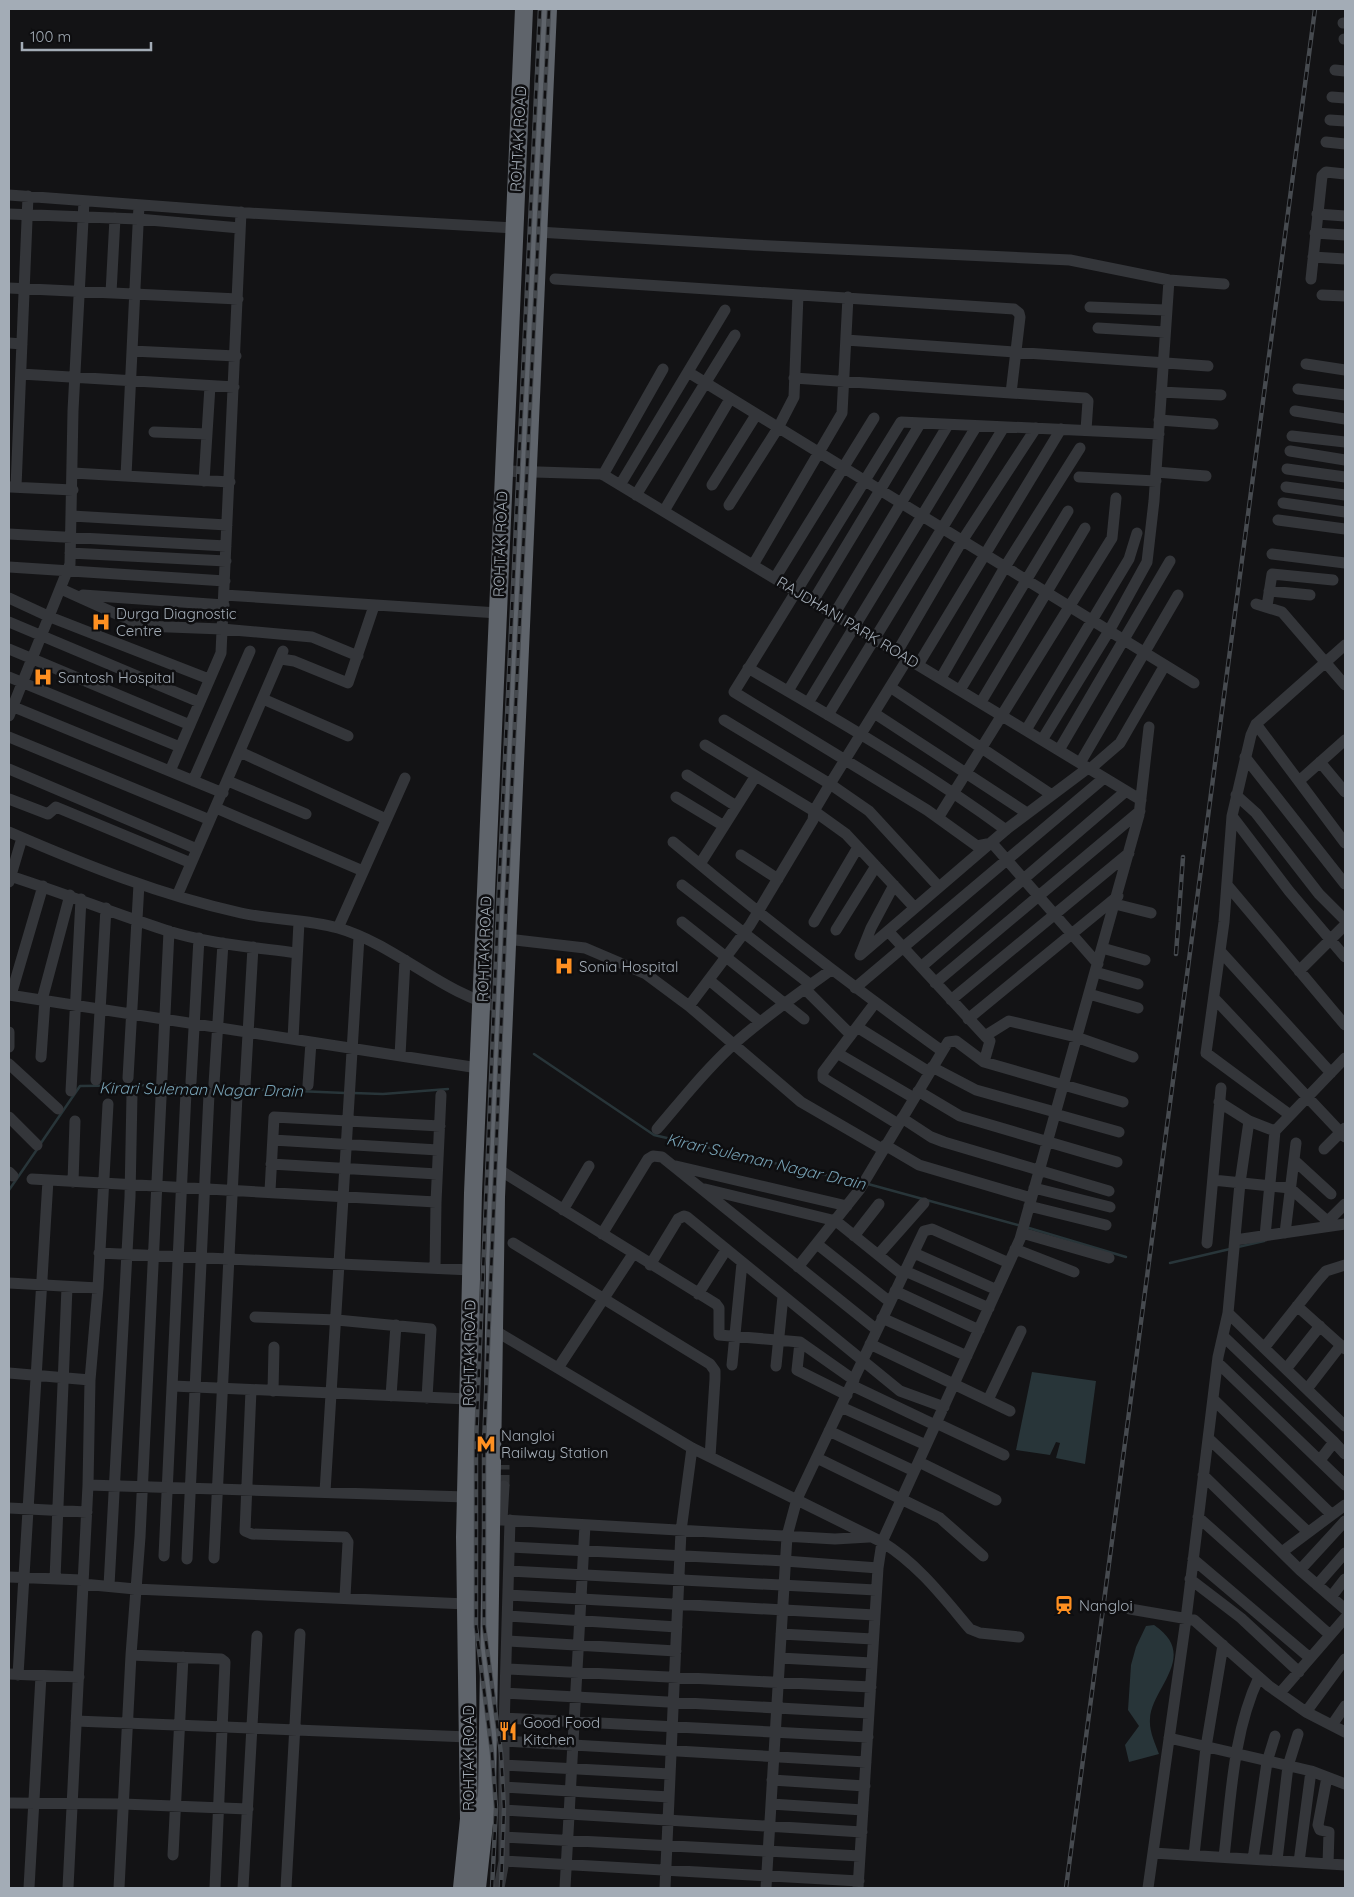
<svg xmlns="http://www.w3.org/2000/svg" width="1354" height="1897" viewBox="0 0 1354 1897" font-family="Quicksand,sans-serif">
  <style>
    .water { fill: #283539 }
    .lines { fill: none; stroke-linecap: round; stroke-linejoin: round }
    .stream { stroke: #283539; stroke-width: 2.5 }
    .minor-tunnel { stroke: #303235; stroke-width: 11; stroke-dasharray: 11 5.5; stroke-linecap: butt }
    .minor { stroke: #34363a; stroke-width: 11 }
    .highway { stroke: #5f646b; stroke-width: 18 }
    .rail-casing { stroke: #464a4f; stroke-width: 4.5 }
    .rail { stroke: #0e0e10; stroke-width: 2.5; stroke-dasharray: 8; stroke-linecap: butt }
    .labels { text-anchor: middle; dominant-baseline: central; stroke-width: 5; stroke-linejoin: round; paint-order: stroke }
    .street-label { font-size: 15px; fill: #a3acb6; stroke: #0e0e10 }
    .poi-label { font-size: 15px; fill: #a3acb6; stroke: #0e0e10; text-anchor: start }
    .water-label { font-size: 16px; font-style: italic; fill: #77a2b5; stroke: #0e0e10 }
  </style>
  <rect width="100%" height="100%" fill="#131315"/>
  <path class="water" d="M1032 1372 1096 1381 1085 1464 1056 1458 1060 1443 1056 1442 1050 1455 1016 1450Z
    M1154 1625C1200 1656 1151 1688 1150 1719 1149 1731 1155 1743 1159 1754L1129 1762 1125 1745 1139 1726 1128 1710 1131 1665 1136 1647 1146 1626Z"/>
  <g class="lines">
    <path class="stream" d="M534 1054 654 1135 860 1183
      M166 1085 243 1088
      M248 1089 345 1093
      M353 1093 383 1094 448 1089
      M41 1143 80 1086 158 1085
      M868 1184 1018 1225
      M9 1190 38 1148
      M1029 1228 1126 1257
      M1238 1247 1264 1241
      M1170 1263 1230 1249"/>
    <path class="minor-tunnel" d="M504 1486V1465"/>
    <path class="minor" d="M1343 23H1345
      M1344 39H1345
      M1335 70 1345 71
      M1332 97 1345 98
      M1330 120 1345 121
      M1326 142 1345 144
      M9 195 249 213 514 228
      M9 214 138 219 240 228
      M1317 214 1345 216
      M538 232 753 245 1070 260 1169 280 1224 284
      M1315 233 1345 235
      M1313 257 1345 259
      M555 279 1014 309 1019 313 1020 317 1011 393
      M1311 279 1322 176 1326 172 1345 174
      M9 288 238 299
      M111 293 115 218
      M1322 295 1345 296
      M1090 307 1166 310
      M1098 328 1165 332
      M846 340 1208 366
      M9 343 22 344
      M132 351 236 356
      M1306 364 1345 370
      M688 372 1194 683
      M21 374 234 387
      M794 378 1085 398 1088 401 1086 430
      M1298 389 1345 395
      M1161 392 1221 395
      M1295 411 1345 419
      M1159 420 1213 424
      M154 432 207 434
      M1292 436 1345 442
      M1290 451 1345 460
      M1287 469 1345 477
      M504 471 602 474 1141 800
      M1156 472 1206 476
      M73 473 230 482
      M603 475 663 369
      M126 476 139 205
      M1079 477 1156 481
      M204 481 210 386
      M620 485 725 310
      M712 485 756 415
      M10 487 73 490
      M16 487 28 196
      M1286 487 1345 495
      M636 495 735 335
      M1283 503 1345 512
      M729 505 778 428 794 397 798 295
      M664 511 730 399
      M72 516 227 525
      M1278 520 1345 529
      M9 534 226 546
      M70 553 226 561
      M1272 554 1345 563
      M753 565 842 413 848 297
      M9 567 225 581
      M775 578 874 418
      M61 589 143 626 222 629 312 637 358 656
      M1269 591 1310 595
      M83 595 224 605
      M224 595 498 613
      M9 598 50 617 209 679
      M813 601 920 424
      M1256 604 1282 612 1345 685
      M1267 606 1272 574 1333 580
      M9 622 199 702
      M9 649 190 725
      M897 652 962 541 1036 428
      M281 659 294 661 348 683 374 606
      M918 665 1061 429
      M748 668C836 719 924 770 1006 830
      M9 677 180 747
      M941 678 1005 567 1080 448
      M890 687 1052 795
      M960 690 1068 511
      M788 691 948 425
      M263 699 348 736
      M981 702 1085 528
      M808 703 976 427
      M9 705 223 793
      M874 713 1027 813
      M828 715 1004 427
      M9 716 70 564 73 411 84 201
      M724 720 830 784 869 811 939 887
      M1256 724 1345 843
      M1026 730 1129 559 1137 533
      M9 737 210 820
      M1042 740 1109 631 1147 562 1154 501 1169 280
      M705 745 814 811 846 834 915 908
      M1059 750 1170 561
      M240 752 386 819
      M1245 757 1345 884
      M1320 762 1345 792
      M1080 763 1178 595
      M9 769 197 849
      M1090 769 1120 743 1165 665
      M170 771 221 653 241 212
      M687 775 736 806
      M193 781 250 651
      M228 781 306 814
      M1299 781 1345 740
      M1236 795 1256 813 1319 894 1345 920
      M676 797 724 826
      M9 799 48 814 56 807 191 863
      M216 808 363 871
      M1232 816 1289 891 1345 957
      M938 818 1112 538 1116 498
      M9 832C85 865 160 895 241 913 272 920 307 919 338 928 397 945 444 996 504 1008
      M673 842C760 915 849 984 942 1051
      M741 855 778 879
      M700 864 755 777
      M10 876C63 893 113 913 165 930 208 944 253 947 297 953
      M9 882 22 838
      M682 885 811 985
      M1228 886 1345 1025
      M177 896 283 651
      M1115 904 1151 913
      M682 922 804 1019
      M814 922 858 847
      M338 928 405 778
      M836 930 876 866
      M888 931 1008 828 1088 768
      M507 939 585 948 646 974 689 1006 801 1102 882 1149
      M1102 948 1145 960
      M1221 952 1331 1073
      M861 953 871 928 894 885
      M860 955 888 931 985 1036 1009 1021 1076 1037 1133 1057
      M1098 964 992 843 977 846 927 810 734 692 901 422 1159 434
      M921 967 1126 791
      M1299 971 1345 925
      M1095 972 1138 984
      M709 980 760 1022
      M935 983 1140 811
      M855 988 1104 778
      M805 989 851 1035
      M1089 994 1138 1008
      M9 995 478 1068
      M11 995 43 886
      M1215 999 1345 1137
      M42 1000 70 895
      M951 1000 1129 853
      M875 1003 823 1072V1078L898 1124
      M689 1006 750 925 813 820 814 811 830 784 908 658
      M968 1019 1118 896
      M857 1027 929 1072
      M9 1032V1047
      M293 1039 299 922
      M837 1053 914 1098
      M400 1056 405 960
      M41 1057 45 1000
      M984 1062 990 1041 985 1036
      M9 1064 58 1109
      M932 1067 976 1090 1055 1112
      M128 1078 139 884
      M96 1080 106 908
      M191 1082 199 938
      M214 1084 223 943
      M308 1085 311 1042
      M245 1086 253 947
      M71 1091 81 899
      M918 1091 960 1116 1117 1162
      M1055 1114 1119 1132
      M1290 1115 1206 1053 1224 922 1232 816 1251 735 1256 724 1345 645
      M9 1117 37 1145
      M902 1118 931 1137 944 1142 1109 1191
      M1249 1121 1275 1131
      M657 1129C682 1100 706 1069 734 1044 764 1017 798 994 831 970
      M273 1140 438 1150
      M885 1145 919 1165 1031 1198
      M1324 1149 1345 1128
      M1294 1160 1331 1194
      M271 1164 437 1174
      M676 1166 847 1206
      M498 1169 716 1304 719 1308V1335L800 1342 854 1380
      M9 1172 13 1176
      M32 1179 436 1202 435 1268
      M1213 1180 1290 1188 1333 1226
      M73 1182 75 1121
      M1034 1188 1110 1207
      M705 1189 836 1221 903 1275
      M270 1191 274 1117 440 1126
      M436 1202 441 1095
      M1029 1206 1106 1225
      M563 1210 589 1166
      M1328 1221 1345 1204
      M1022 1233 1109 1258
      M1285 1233 1296 1143
      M602 1234 648 1159 653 1156 662 1157 877 1330
      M854 1236 879 1204
      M1265 1236 1275 1131 1345 1058
      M1235 1240 1345 1224
      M513 1243 710 1364 715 1371V1379L710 1457
      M1207 1243 1221 1088
      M817 1244 890 1302
      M1015 1249 1074 1272
      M99 1253 471 1270
      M914 1253 997 1290
      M878 1255 924 1203
      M650 1265 678 1219 684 1216 687 1217 900 1391 944 1407
      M798 1267 860 1189 948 1042 956 1041 984 1062 1123 1102
      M905 1271 989 1308
      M9 1283 98 1288
      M895 1291 979 1330
      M698 1294 726 1250
      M1297 1306 1345 1349
      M1228 1313 1345 1426
      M255 1317 337 1320 431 1329 427 1398
      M882 1318 967 1356
      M494 1330 692 1448 882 1542C918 1564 943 1597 970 1629L980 1633 1019 1637
      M1223 1336 1334 1442
      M800 1342 797 1370 847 1395
      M870 1344 1010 1411
      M1264 1348 1318 1280 1326 1271 1345 1265
      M1218 1363 1345 1485
      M732 1365 742 1263
      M776 1366 783 1296
      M558 1368 633 1254
      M1286 1369 1320 1326
      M9 1373 90 1380 88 1485 83 1584 135 1589 466 1604
      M90 1380 98 1288 108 1104
      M851 1385 935 1425
      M173 1386 468 1399
      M1307 1389 1341 1345
      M251 1390 245 1531 252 1534 345 1537 348 1542 345 1597
      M273 1391 274 1347
      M391 1396 396 1325
      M1213 1399 1331 1514
      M988 1400 1021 1331
      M841 1407 926 1445
      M936 1423 1004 1455
      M829 1431 914 1471
      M1208 1438 1308 1532
      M817 1458 940 1518 983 1556
      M1320 1460 1334 1442 1345 1454
      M919 1462 996 1500
      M1203 1475 1300 1570 1345 1609
      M88 1485 466 1497
      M325 1492 359 937
      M9 1508 87 1512
      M1198 1517 1330 1635
      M495 1520H502L504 1486
      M502 1520 835 1539 869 1537
      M510 1547 785 1561 878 1568
      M1282 1552 1345 1505
      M164 1556 186 1092
      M214 1558 237 1096
      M187 1559 209 1094
      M1193 1559 1310 1658
      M1300 1570 1345 1521
      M509 1571 876 1590
      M9 1577 82 1580
      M55 1579 67 1287
      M1190 1579 1241 1618 1299 1672
      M1317 1585 1345 1553
      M109 1586 130 1197 132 1094
      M508 1595 875 1615
      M1331 1597 1345 1579
      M1130 1609 1194 1620 1269 1686 1306 1712 1345 1732
      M508 1616 677 1627
      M781 1634 873 1639
      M507 1641 676 1651
      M131 1655 221 1659 225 1662 215 1888
      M780 1658 872 1663
      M506 1669 871 1687
      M9 1674 79 1677
      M18 1675 48 1180
      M505 1693 869 1713
      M1280 1693 1345 1618
      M1306 1712 1345 1659
      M505 1718 868 1737
      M76 1721 468 1737
      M1332 1725 1345 1706
      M1169 1738 1311 1771 1345 1784
      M504 1741 866 1762
      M504 1765 670 1774
      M1327 1777 1318 1825 1320 1830 1329 1832 1328 1864
      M772 1780 865 1786
      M504 1787 669 1797
      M9 1803 123 1804 248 1809
      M771 1804 863 1810
      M504 1810 862 1832
      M504 1837 860 1856
      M1153 1853 1345 1865
      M173 1855 183 1657
      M1194 1855 1206 1747 1223 1645
      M1224 1857C1231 1797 1233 1732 1259 1677
      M1253 1859 1267 1762 1275 1736
      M1277 1860 1288 1766 1298 1734
      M504 1861 859 1881
      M1299 1862 1311 1771
      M29 1888 41 1676
      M68 1888 83 1584
      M119 1888 131 1655 140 1537 169 931
      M243 1888 257 1636
      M286 1888 300 1634
      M499 1888 504 1861V1729L510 1520
      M565 1888 585 1525
      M665 1888 681 1531 692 1448
      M766 1888 787 1536 797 1499 924 1231 932 1229 1009 1263
      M858 1888 878 1568 882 1542 1020 1239 1139 815 1149 727
      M1148 1888 1186 1619 1218 1357 1228 1313 1240 1183 1249 1121 1219 1102"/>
    <path class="highway" d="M462 1888 469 1819 465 1537 473 1193 524 9
      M477 1888 487 1796 496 1197 548 9"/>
    <g class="rail-casing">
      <path id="rail" d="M1176 954 1183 857
        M492 1888 496 1808 492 1753 476 1627V1442L498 908 540 9
        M501 1888 504 1808 501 1753 484 1626V1443L506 908 549 9
        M1066 1888 1315 9"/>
    </g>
    <use href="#rail" class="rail"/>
  </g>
  <defs>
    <g id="hospital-bare" transform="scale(1.5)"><path d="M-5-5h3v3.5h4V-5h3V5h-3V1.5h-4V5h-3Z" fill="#ff9021" stroke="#0e0e10" stroke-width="2.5" paint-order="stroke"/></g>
    <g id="metro-bare" transform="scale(1.5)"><path d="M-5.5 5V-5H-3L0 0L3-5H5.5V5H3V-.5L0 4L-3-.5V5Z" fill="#ff9021" stroke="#0e0e10" stroke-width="2.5" paint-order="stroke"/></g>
    <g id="station-bare" transform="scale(1.5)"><path d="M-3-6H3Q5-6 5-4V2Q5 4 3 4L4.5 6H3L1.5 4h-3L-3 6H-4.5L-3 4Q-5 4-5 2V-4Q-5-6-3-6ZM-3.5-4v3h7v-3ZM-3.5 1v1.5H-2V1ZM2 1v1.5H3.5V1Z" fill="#ff9021" stroke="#0e0e10" stroke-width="2.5" paint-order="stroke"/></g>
    <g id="restaurant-bare" transform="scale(1.5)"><path d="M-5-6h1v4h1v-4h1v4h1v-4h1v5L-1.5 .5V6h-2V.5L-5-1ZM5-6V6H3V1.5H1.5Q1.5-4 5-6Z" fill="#ff9021" stroke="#0e0e10" stroke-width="2.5" paint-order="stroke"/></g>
  </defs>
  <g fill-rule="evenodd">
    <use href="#hospital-bare" x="101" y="622"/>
    <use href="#hospital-bare" x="43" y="677"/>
    <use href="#hospital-bare" x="564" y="966"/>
    <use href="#metro-bare" x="486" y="1444"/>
    <use href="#station-bare" x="1064" y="1605"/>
    <use href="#restaurant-bare" x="508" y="1731"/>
  </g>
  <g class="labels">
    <g class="street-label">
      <text transform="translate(518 139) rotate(-87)">ROHTAK ROAD</text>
      <text transform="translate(500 544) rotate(-88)">ROHTAK ROAD</text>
      <text transform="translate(848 622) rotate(31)">RAJDHANI PARK ROAD</text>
      <text transform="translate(484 949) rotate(-88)">ROHTAK ROAD</text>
      <text transform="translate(469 1353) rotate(-89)">ROHTAK ROAD</text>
      <text transform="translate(468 1758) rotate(-90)">ROHTAK ROAD</text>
    </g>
    <g class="poi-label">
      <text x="116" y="613">Durga Diagnostic<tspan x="116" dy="17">Centre</tspan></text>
      <text x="58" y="677">Santosh Hospital</text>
      <text x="579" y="966">Sonia Hospital</text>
      <text x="501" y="1435">Nangloi<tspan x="501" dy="17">Railway Station</tspan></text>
      <text x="1079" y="1605">Nangloi</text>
      <text x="523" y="1722">Good Food<tspan x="523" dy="17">Kitchen</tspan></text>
    </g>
    <g class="water-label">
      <text transform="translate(201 1089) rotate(1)">Kirari Suleman Nagar Drain</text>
      <text transform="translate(766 1161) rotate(13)">Kirari Suleman Nagar Drain</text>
    </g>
  </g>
  <rect width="1354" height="1897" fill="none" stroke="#a3acb6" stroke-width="20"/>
  <path d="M22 42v8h129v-8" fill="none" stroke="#a3acb6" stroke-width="2.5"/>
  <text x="30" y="42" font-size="15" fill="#a3acb6" stroke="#0e0e10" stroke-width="4" paint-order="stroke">100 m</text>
</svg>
